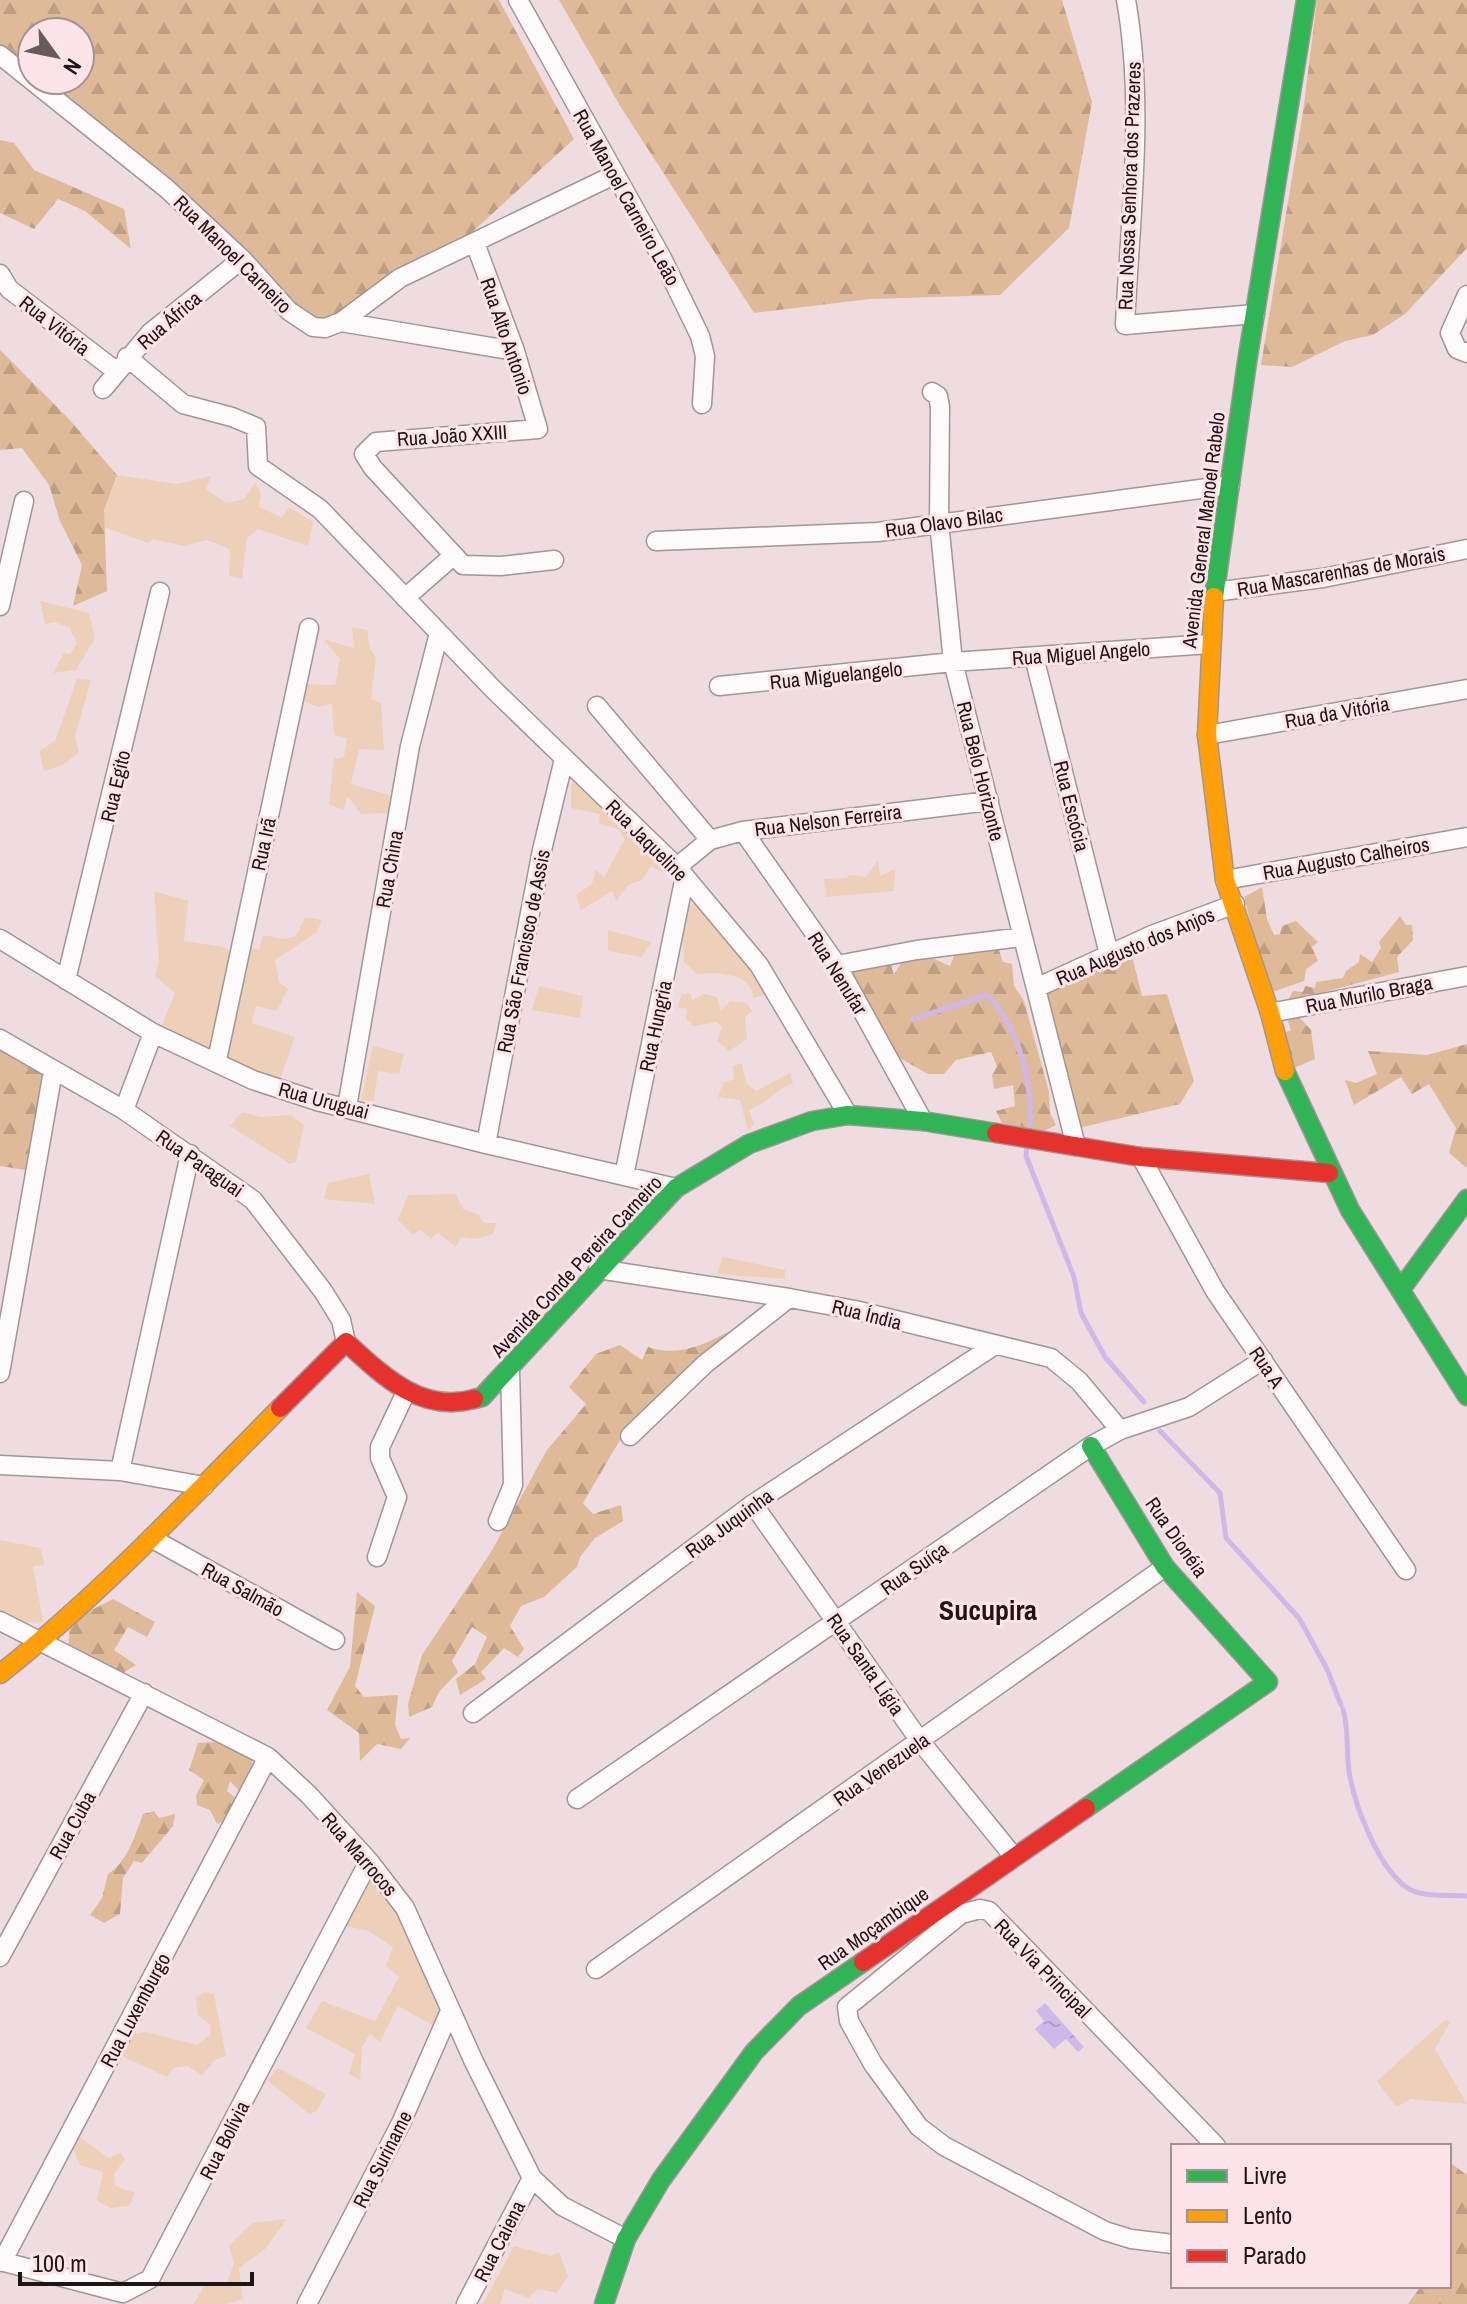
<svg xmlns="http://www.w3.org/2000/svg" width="1467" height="2304" viewBox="0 0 1467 2304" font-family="'Archivo Narrow',sans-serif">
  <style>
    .green { fill: #eed0b8 }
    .forest { fill: url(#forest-firs) }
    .water { fill: url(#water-ripples) }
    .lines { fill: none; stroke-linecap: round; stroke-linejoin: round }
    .stream { stroke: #ceb8ea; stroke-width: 5 }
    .street-casing { stroke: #a29497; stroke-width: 21 }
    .fast-casing { stroke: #a29497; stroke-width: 21 }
    .slow-casing { stroke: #a29497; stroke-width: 21 }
    .jam-casing { stroke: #a29497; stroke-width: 21 }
    .street { stroke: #fcfafa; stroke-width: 18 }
    .fast { stroke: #30b455; stroke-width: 18 }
    .slow { stroke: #ff9f0a; stroke-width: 18 }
    .jam { stroke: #e5322d; stroke-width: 18 }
    .labels { text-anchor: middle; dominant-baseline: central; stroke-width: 6; stroke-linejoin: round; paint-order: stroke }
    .street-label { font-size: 20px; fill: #1f1517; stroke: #fee4e9 }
    .district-label { font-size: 28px; font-weight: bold; fill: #1f1517; stroke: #fee4e9 }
  </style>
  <defs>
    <pattern id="forest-firs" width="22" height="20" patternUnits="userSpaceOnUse" patternTransform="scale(2)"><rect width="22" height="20" fill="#dfba99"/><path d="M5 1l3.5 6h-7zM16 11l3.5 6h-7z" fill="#bf9f83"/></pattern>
    <pattern id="water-ripples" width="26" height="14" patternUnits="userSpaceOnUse" patternTransform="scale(2)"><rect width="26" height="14" fill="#ceb8ea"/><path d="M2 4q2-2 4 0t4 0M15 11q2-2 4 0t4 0" fill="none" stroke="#b09dc8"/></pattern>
  </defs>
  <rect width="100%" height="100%" fill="#eedce0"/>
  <path class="green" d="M117 475 177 484 211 476 206 489 226 503 244 499 255 483 261 493 259 507 282 518 289 507 313 522 308 546 258 529 247 538 242 579 229 576 230 549 207 540 184 546 153 539 148 543 104 527V510Z
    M40 601 89 613 95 638 76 670 53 673 64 653 70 654 77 643 69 627 54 622 45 624Z
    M352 627 367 630 370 648 376 658 371 699 381 703 384 750 359 749 351 784 389 795V813L361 814 348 796 343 810 329 804 334 759 344 757 347 738 334 735 332 704 318 707 298 699 297 684 335 685 340 659 323 639 354 648Z
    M77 679 91 680 75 736 79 753 62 765 44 771 39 751 55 741Z
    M571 783 594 787 668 861 662 872 651 866 642 880 628 885 616 901 612 891 581 910 576 895 592 884 596 870 604 877 625 839 619 829 599 824 600 814 571 808Z
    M878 861 880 876 895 869 894 891 826 897 824 879 846 878 849 875 866 877Z
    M154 891 188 901 184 941 224 947 235 955 211 1051 159 1032 175 993 155 976 159 961Z
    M705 898 752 957 754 978 767 986 769 994 753 998C753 973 716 972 697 974L684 962 683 938 690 905Z
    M305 917 322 920 317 932 275 960 279 982 288 989 277 1011 256 1006 252 1023 295 1037 279 1082 223 1059 247 948 259 950 263 935 283 939 296 936Z
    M608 930 651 942 642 957 608 951Z
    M539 986 583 996 580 1018 532 1010Z
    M690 993 692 1000 704 994 717 997 721 1011 730 1001 747 1003 752 1011 745 1017 747 1039 729 1051 717 1041 722 1027 717 1022 693 1026 686 1018 687 1009 677 1007 682 995Z
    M373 1046 404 1054 399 1074 378 1071 374 1101 361 1100Z
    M742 1063 746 1083 756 1091 790 1073 793 1083C775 1090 768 1103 749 1110L754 1124 748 1131 740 1100 718 1097 723 1083 734 1079 733 1066Z
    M242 1112 260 1117 291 1115 304 1125 296 1162 290 1164 230 1126Z
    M369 1174 375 1204 324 1199 328 1183Z
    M456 1194 463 1209 479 1215 484 1223H497L493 1234 477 1239 461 1237 456 1247 438 1233 431 1239 420 1230 413 1235 398 1220 408 1195Z
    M723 1257 785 1270V1279L717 1274Z
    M0 1540 40 1548 45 1565 33 1566 43 1622 21 1623 0 1612Z
    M374 1874 398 1903 446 2002 436 2027 398 2006 380 2042 370 2034 362 2047 360 2080 349 2074 355 2054 306 2028 322 2001 375 2021 399 1977 386 1966 393 1947 369 1931 346 1926Z
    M204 1992 214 1994 226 2056 215 2060 202 2075 187 2066 173 2068 167 2077 122 2056 126 2035 146 2032 197 2045 210 2035 211 2025 198 2015 196 1998Z
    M1445 2020 1450 2022 1435 2049 1467 2104 1411 2099 1396 2107 1377 2081Z
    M278 2068 326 2094 317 2111 309 2114 267 2080Z
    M80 2137 108 2158 121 2153 125 2159 114 2174 115 2186 135 2193 129 2206 111 2208 97 2201 103 2172 80 2165 71 2144Z
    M287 2219 265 2249 239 2268 243 2299 226 2304H194L205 2284 227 2283 234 2263 229 2246 252 2223Z
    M514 2246 551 2256 559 2252 568 2277 557 2293 538 2289 529 2298 505 2289 500 2304H483Z"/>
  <path class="forest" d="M0 0H499L574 139 457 246 313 327 205 211 40 80H80V32H32V74L0 47Z
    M559 0H1062L1092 102 1069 228 1000 295 870 299 754 313 622 109Z
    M1317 0H1467V248L1405 314 1373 335 1345 341 1292 367 1261 365 1303 112Z
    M0 140 14 143 34 170 124 209 131 249 85 211 58 199 34 229 0 213Z
    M0 350 68 418 117 475 104 510 107 591 73 606 82 565 60 521 49 485 22 448 0 450Z
    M1262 887 1267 919 1274 935 1280 934 1282 926 1296 921 1318 942 1312 947 1318 961 1306 969 1304 981 1269 993 1244 897Z
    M1400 916 1406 925H1412L1413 940 1397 957 1399 972 1287 1002 1293 991 1303 992 1305 986 1315 988 1316 982 1343 978 1346 971 1359 962 1360 954 1372 962 1381 948 1379 942Z
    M985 944 999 950 1003 962 1012 964 1014 986 1024 1001 1049 1092 1050 1113 1056 1125 1044 1131 1002 1123 996 1111 1015 1106 1013 1085 994 1089 992 1075 997 1066 991 1052 956 1060 944 1074H928L896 1056 847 966 890 961 894 975 910 948 950 966 956 951Z
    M1123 954 1132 956 1142 996 1167 994 1194 1081 1180 1104 1079 1128 1045 988 1110 968Z
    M1292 1016H1298L1311 1030 1315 1059 1294 1068 1282 1034 1291 1030 1288 1021Z
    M1467 1044V1168L1449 1153 1456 1128 1429 1084 1412 1094 1401 1077 1354 1105 1345 1080 1356 1083 1377 1074 1368 1051 1427 1055Z
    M0 1045 47 1075 25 1170 0 1166Z
    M736 1328 627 1428 583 1503 593 1514 621 1505 623 1521 595 1538 580 1557 577 1567 544 1597 521 1606 510 1626 524 1649 518 1657 504 1648 481 1672 486 1679 460 1695 456 1679 475 1664 487 1637 472 1627 452 1661 458 1672 439 1692 432 1707 409 1717 408 1704 422 1655 491 1552 547 1450 586 1404 569 1387 596 1354 620 1345 642 1360 648 1347C681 1358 707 1343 736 1328Z
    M357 1592 375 1606 355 1686 364 1697 398 1695 395 1725 401 1739 410 1738 401 1749 377 1744 360 1761 359 1733 327 1710 350 1667Z
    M113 1599 155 1622 147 1637 128 1627 114 1650 136 1665 121 1674 68 1652 70 1621Z
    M214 1742 252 1758 253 1774 240 1792 230 1781 227 1791 239 1801 230 1819 217 1824 210 1810 197 1805 196 1795 204 1780 189 1770 198 1743Z
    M154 1811 159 1818 175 1814 173 1826 142 1863 134 1861 123 1878 120 1914 104 1923 90 1915 102 1898 108 1874C127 1863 136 1833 143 1814Z
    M1449 2162 1467 2175V2304H1408L1421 2286H1449Z"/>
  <path class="water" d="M1045 2003 1084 2047 1078 2052 1066 2039 1054 2049 1035 2029 1044 2021 1036 2011Z"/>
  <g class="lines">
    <path class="stream" d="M913 1019 987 995C1019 1026 1035 1089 1029 1132
      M1027 1146 1026 1156 1074 1277 1081 1313 1105 1357 1144 1402
      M1160 1431 1220 1493 1226 1538 1299 1618 1327 1669 1341 1705
      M1343 1709C1349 1730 1346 1750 1349 1771 1354 1804 1380 1874 1411 1890 1425 1897 1452 1895 1467 1896"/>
    <g class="street-casing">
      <path id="street" d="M518 0 662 258 700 336 705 356 702 404
        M1126 0C1145 106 1130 218 1125 325L1255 314
        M0 55 166 188 242 259 289 311 313 327 325 328 341 322 400 278 614 175
        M475 243 515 351 538 429 376 442 364 454 373 468 463 565 501 566 554 560
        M0 274 9 289 116 371
        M1467 295 1450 333 1457 349 1467 353
        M341 322 515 351
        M127 357 183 404 232 417 256 427 258 466 320 509 494 690 677 867 759 965 848 1115
        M103 389 150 333 242 259
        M932 392 938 396 940 407 939 522 953 662 1076 1146
        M656 541 878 532 1230 485
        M1214 592 1323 578 1467 549
        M405 598 453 556
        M0 606 24 501
        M1034 657 1109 954
        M719 686 953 662 1210 644
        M597 706 710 840
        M1207 735 1467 689
        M743 831 837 965 923 1121
        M677 867 710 840 743 831 989 801
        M1225 880 1467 837
        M0 939 153 1033 253 1080 317 1101 486 1144 676 1188
        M837 965 917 950 1022 937
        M66 980 160 592
        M1036 988 1152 935 1235 904
        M1270 1013 1467 976
        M0 1039 124 1110 253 1200 323 1291 341 1320 346 1342
        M217 1060 309 628
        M347 1107 410 746 439 633
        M124 1110 153 1033
        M486 1144 542 850 564 759
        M1141 1157 1215 1291 1406 1570
        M624 1176 685 876
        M598 1269 789 1298
        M0 1373 53 1071
        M630 1436 705 1364 789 1298 855 1310 1051 1358 1079 1381 1120 1430
        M0 1465 120 1471 204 1486
        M120 1471 190 1154
        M753 1504 920 1741 1014 1857
        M498 1521 513 1485 510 1370
        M151 1538 335 1640
        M377 1557 397 1497 380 1458V1447L406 1392
        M0 1621 268 1757 309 1795 369 1861 405 1908 474 2062 532 2178 562 2206 626 2239
        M473 1713 753 1504 995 1345
        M577 1799 1091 1446 1120 1430 1189 1407 1263 1360
        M0 1957 144 1693
        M596 1969 1165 1567
        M1173 2244 1131 2239 1105 2231 944 2146 919 2127 873 2064 849 2021 847 2007 961 1914 980 1909 989 1911 1216 2146
        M0 2261 123 2293 150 2279 369 1861
        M2 2262 268 1757
        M307 2304 401 2123 450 2011
        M466 2304 532 2178"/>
    </g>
    <g class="fast-casing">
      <path id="fast" d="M1214 597 1247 362 1306 0
        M1285 1071 1350 1210 1467 1396
        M1401 1289 1467 1199
        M474 1399 482 1397 676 1188 749 1144 812 1121 848 1115 923 1121 996 1133
        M1086 1808 1268 1682 1165 1567 1091 1446
        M604 2304 626 2239 661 2180 754 2052 799 2006 863 1962"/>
    </g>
    <g class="slow-casing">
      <path id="slow" d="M1214 597 1207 735 1225 880 1270 1013 1285 1071
        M0 1674C101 1594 190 1499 280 1408"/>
    </g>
    <g class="jam-casing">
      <path id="jam" d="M996 1133 1141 1157 1329 1173
        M280 1408 346 1342C382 1375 421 1414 474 1399
        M863 1962 1086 1808"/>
    </g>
    <use href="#street" class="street"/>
    <use href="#fast" class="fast"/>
    <use href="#slow" class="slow"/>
    <use href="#jam" class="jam"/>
  </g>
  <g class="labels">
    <g class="street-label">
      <text transform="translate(1129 186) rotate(-88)">Rua Nossa Senhora dos Prazeres</text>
      <text transform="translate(627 197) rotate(61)">Rua Manoel Carneiro Leão</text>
      <text transform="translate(233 254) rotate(45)">Rua Manoel Carneiro</text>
      <text transform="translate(169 320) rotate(-41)">Rua África</text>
      <text transform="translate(55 325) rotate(38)">Rua Vitória</text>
      <text transform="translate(507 336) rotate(71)">Rua Alto Antonio</text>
      <text transform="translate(452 435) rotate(-4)">Rua João XXIII</text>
      <text transform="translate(944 522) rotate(-8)">Rua Olavo Bilac</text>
      <text transform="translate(1203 530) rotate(-83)">Avenida General Manoel Rabelo</text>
      <text transform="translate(1341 571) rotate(-10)">Rua Mascarenhas de Morais</text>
      <text transform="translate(1081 653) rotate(-4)">Rua Miguel Angelo</text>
      <text transform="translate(836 675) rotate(-6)">Rua Miguelangelo</text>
      <text transform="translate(1337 712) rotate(-10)">Rua da Vitória</text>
      <text transform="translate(981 771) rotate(76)">Rua Belo Horizonte</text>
      <text transform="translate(115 786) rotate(-77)">Rua Egito</text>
      <text transform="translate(1072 806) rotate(76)">Rua Escócia</text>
      <text transform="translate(828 820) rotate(-7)">Rua Nelson Ferreira</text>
      <text transform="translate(647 840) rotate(45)">Rua Jaqueline</text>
      <text transform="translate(263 844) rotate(-78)">Rua Irã</text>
      <text transform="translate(1346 858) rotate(-10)">Rua Augusto Calheiros</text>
      <text transform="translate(389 869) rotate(-80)">Rua China</text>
      <text transform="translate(1135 946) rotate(-23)">Rua Augusto dos Anjos</text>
      <text transform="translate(523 951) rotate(-79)">Rua São Francisco de Assis</text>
      <text transform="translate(838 973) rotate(58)">Rua Nenufar</text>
      <text transform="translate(1369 994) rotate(-11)">Rua Murilo Braga</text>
      <text transform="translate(655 1026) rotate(-78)">Rua Hungria</text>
      <text transform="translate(324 1100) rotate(15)">Rua Uruguai</text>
      <text transform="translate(200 1163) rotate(35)">Rua Paraguai</text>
      <text transform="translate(576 1266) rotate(-47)">Avenida Conde Pereira Carneiro</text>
      <text transform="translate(867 1314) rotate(14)">Rua Índia</text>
      <text transform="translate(1267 1367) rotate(56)">Rua A</text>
      <text transform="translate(729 1523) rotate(-36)">Rua Juquinha</text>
      <text transform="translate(1177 1537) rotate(55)">Rua Dionéia</text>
      <text transform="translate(914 1568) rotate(-35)">Rua Suíça</text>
      <text transform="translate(243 1589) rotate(29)">Rua Salmão</text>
      <text transform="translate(866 1664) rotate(55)">Rua Santa Lígia</text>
      <text transform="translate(881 1769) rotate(-35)">Rua Venezuela</text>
      <text transform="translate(72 1825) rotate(-61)">Rua Cuba</text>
      <text transform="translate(360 1854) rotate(49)">Rua Marrocos</text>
      <text transform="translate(873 1928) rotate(-35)">Rua Moçambique</text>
      <text transform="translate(1043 1968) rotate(46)">Rua Via Principal</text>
      <text transform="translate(135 2010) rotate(-62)">Rua Luxemburgo</text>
      <text transform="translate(224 2140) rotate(-63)">Rua Bolívia</text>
      <text transform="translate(382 2159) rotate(-63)">Rua Suriname</text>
      <text transform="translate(499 2241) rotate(-63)">Rua Caiena</text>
    </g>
    <g class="district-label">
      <text x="988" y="1610">Sucupira</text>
    </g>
  </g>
  <rect x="1171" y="2144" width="280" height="144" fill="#fee4e9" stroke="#a59195" stroke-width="2"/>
  <rect x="1187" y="2170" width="40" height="12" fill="#30b455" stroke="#a59195" stroke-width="2"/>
  <text x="1243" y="2184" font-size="24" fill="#1f1517">Livre</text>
  <rect x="1187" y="2210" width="40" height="12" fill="#ff9f0a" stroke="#a59195" stroke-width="2"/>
  <text x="1243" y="2224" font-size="24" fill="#1f1517">Lento</text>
  <rect x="1187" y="2250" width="40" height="12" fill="#e5322d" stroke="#a59195" stroke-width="2"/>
  <text x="1243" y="2264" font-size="24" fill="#1f1517">Parado</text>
  <g transform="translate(56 56) rotate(123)"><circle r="38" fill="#fee4e9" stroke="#a59195" stroke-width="2"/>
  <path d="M0-6L14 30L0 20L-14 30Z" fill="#675b5d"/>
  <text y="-12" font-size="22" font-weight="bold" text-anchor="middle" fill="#1f1517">N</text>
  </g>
  <path d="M20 2272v12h232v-12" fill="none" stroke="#1f1517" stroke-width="4"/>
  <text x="32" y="2272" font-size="24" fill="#1f1517" stroke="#fee4e9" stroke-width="6" paint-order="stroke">100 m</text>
</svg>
